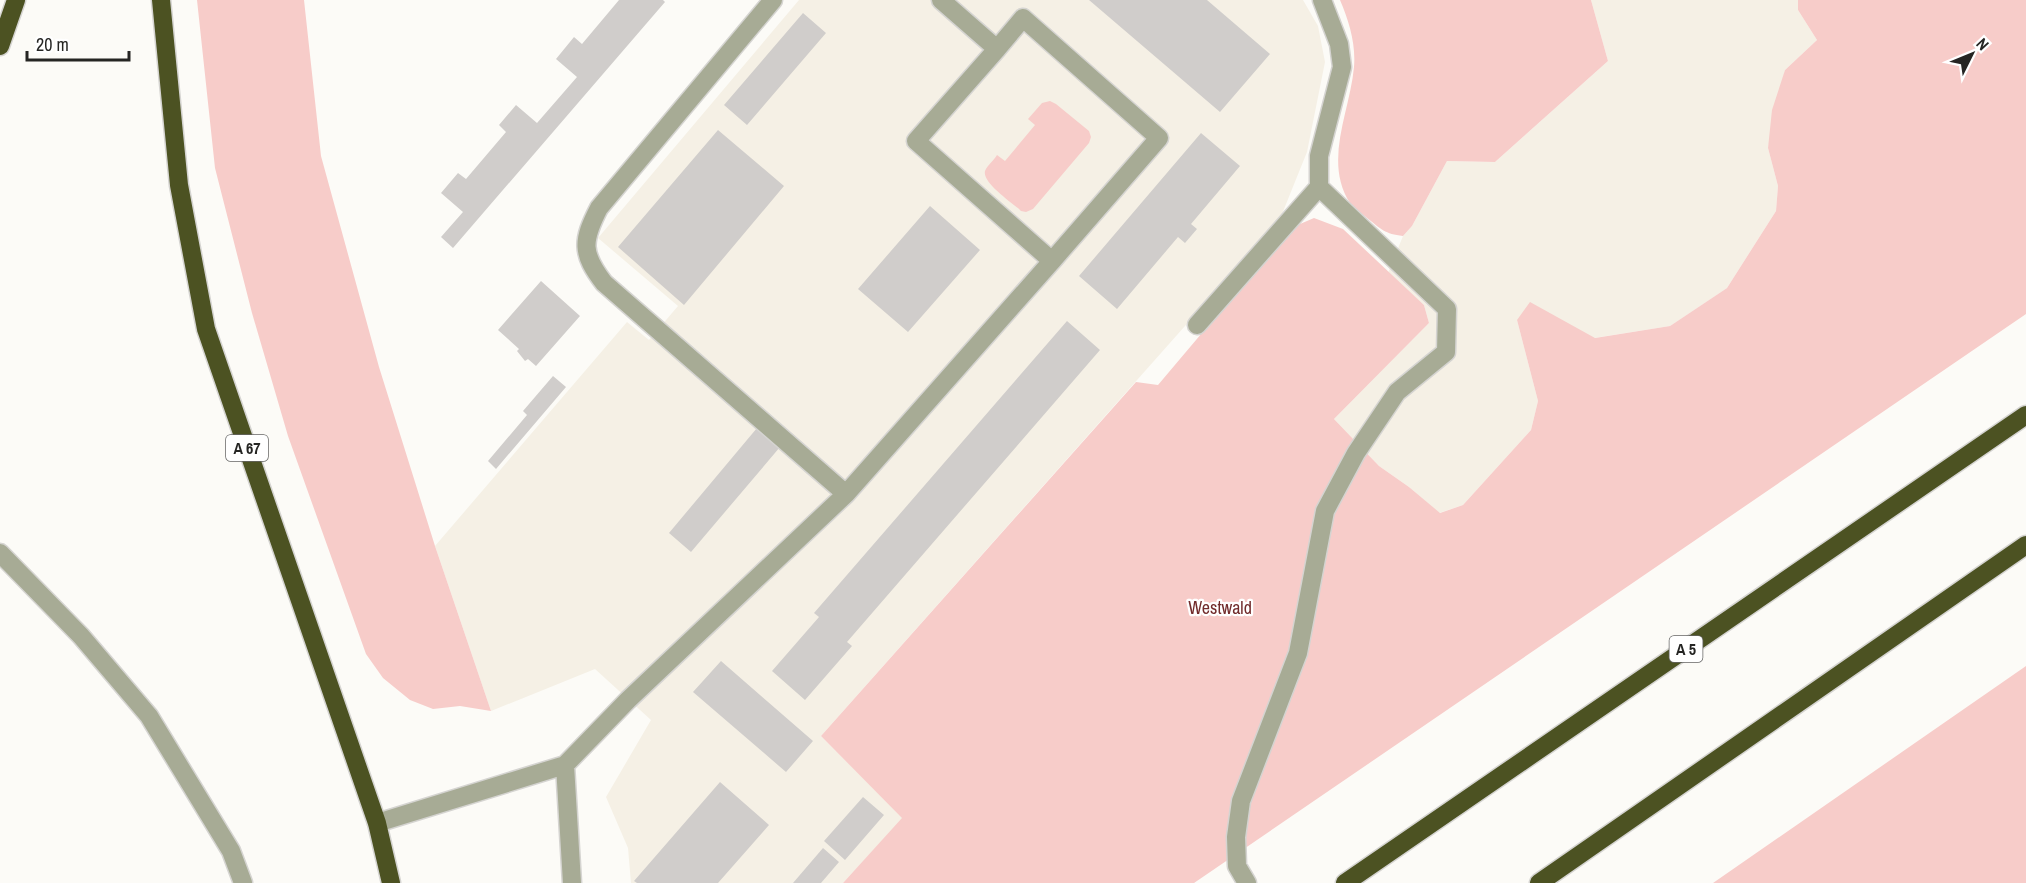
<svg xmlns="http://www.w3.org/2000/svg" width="2026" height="883" viewBox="0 0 2026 883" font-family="'Archivo Narrow',sans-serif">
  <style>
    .built { fill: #f5f0e5 }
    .green { fill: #f7ccc9 }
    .building { fill: #d0cdcb }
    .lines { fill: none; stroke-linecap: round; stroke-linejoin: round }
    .minor-casing { stroke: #d5d4d1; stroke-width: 21 }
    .highway-casing { stroke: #d5d4d1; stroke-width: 21 }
    .minor { stroke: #a7ab95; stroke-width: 18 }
    .highway { stroke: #4c5222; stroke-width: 18 }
    .labels { text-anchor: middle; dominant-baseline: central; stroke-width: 4.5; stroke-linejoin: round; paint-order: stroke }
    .shield { fill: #fff; stroke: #666665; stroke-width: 1.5 }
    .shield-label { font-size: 16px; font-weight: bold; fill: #252523 }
    .park-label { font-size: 18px; fill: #712b2b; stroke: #fff }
  </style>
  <rect width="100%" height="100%" fill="#fcfbf7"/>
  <path class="built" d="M799 0H1303L1318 26 1325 62 1307 152 1280 219 821 736 903 818 843 883H631L628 848 606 797 651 720 595 669 491 711 435 546 627 322 649 340 678 306 598 238Z
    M1591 0H1798V10L1817 40 1785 70 1768 148 1778 186 1776 211 1727 288 1670 326 1594 338 1517 320 1538 401 1531 430 1463 505 1439 513 1409 487 1379 466 1334 419 1429 323 1424 305 1388 273 1403 236 1412 226 1447 161 1495 162 1608 61Z"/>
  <path class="green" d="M197 0H304L321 156 379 367 435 546 491 711 460 706 433 709 410 700 383 678 366 654 288 436 252 313 215 168Z
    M1340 0H1591L1608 61 1495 162 1447 161 1412 226 1403 236C1385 234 1381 229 1367 218 1362 213 1354 209 1350 203 1323 161 1350 112 1354 67 1356 44 1349 21 1340 0Z
    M1798 0H2026V314L1194 883H843L902 818 821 736 1136 382 1158 385 1245 282 1300 224 1314 218 1343 229 1424 305 1429 323 1334 419 1379 466 1409 487 1440 513 1463 505 1531 430 1538 401 1517 320 1530 302 1595 338 1670 326 1727 288 1776 211 1778 186 1768 148 1772 110 1785 70 1817 40 1798 10Z
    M1050 101 1056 104 1089 131 1091 137 1089 143 1033 209 1026 212 1021 211C1013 203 982 183 985 171 987 166 994 160 997 155L1005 161 1035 125 1028 119 1042 103Z
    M2026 666V883H1713Z"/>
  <path class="building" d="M619 0H663L665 2 453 248 441 237 463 212 441 193 458 173 466 179 506 132 499 125 516 105 537 123 577 77 556 59 574 37 582 44Z
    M1089 0H1207L1270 54 1220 112Z
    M803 13 826 33 747 125 724 105Z
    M718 130 784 186 684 305 618 247Z
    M1201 133 1240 166 1191 224 1197 229 1185 243 1178 237 1117 309 1079 276Z
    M930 206 980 250 908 332 858 289Z
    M541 281 580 316 536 366 528 359 525 361 517 351 519 349 498 330Z
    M1067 321 1100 350 847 642 852 646 805 700 772 671 819 617 814 613Z
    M553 376 566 387 496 469 488 461 527 415 523 411Z
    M757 428 780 447 691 552 669 533Z
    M721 661 813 741 786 772 693 692Z
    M720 782 769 825 718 883H637L634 881Z
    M863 797 884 815 845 860 824 841Z
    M823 848 839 862 821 883H793Z"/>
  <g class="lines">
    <g class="minor-casing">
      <path id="minor" d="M773 0 599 208C582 241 581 253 604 283L846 494
        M997 49 1023 18 1159 138 1052 261
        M1197 325 1319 187
        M0 553 81 636 149 716 231 851 243 883
        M565 765 572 883
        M377 823 565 765 628 700 846 494 1052 261 916 141 997 49 941 0
        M1247 883 1237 866 1236 837 1241 801 1298 653 1325 511 1356 453 1397 392 1446 352 1447 309 1319 187V156L1342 67 1339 44 1322 0"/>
    </g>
    <g class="highway-casing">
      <path id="highway" d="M161 0 179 185 206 329 377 823 391 883
        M0 46 16 0
        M1345 883 2026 415
        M1539 883 2026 545"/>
    </g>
    <use href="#minor" class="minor"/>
    <use href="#highway" class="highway"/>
  </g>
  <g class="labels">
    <g class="shield">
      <rect x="226" y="435" width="42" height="26" rx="4.5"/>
      <rect x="1669.5" y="636" width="33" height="26" rx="4.5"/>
    </g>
    <g class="shield-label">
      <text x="247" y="448">A 67</text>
      <text x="1686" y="649">A 5</text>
    </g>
    <g class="park-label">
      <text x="1220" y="607">Westwald</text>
    </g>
  </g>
  <g transform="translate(1972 54) rotate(47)" stroke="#ffffff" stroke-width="4.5" paint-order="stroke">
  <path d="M0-4.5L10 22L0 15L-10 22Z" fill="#252523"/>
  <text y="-9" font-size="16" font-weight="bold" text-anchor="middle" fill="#252523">N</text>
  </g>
  <path d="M27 51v9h102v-9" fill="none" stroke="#252523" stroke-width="3"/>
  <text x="36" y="51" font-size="18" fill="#252523" stroke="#ffffff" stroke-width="4.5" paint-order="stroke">20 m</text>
</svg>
